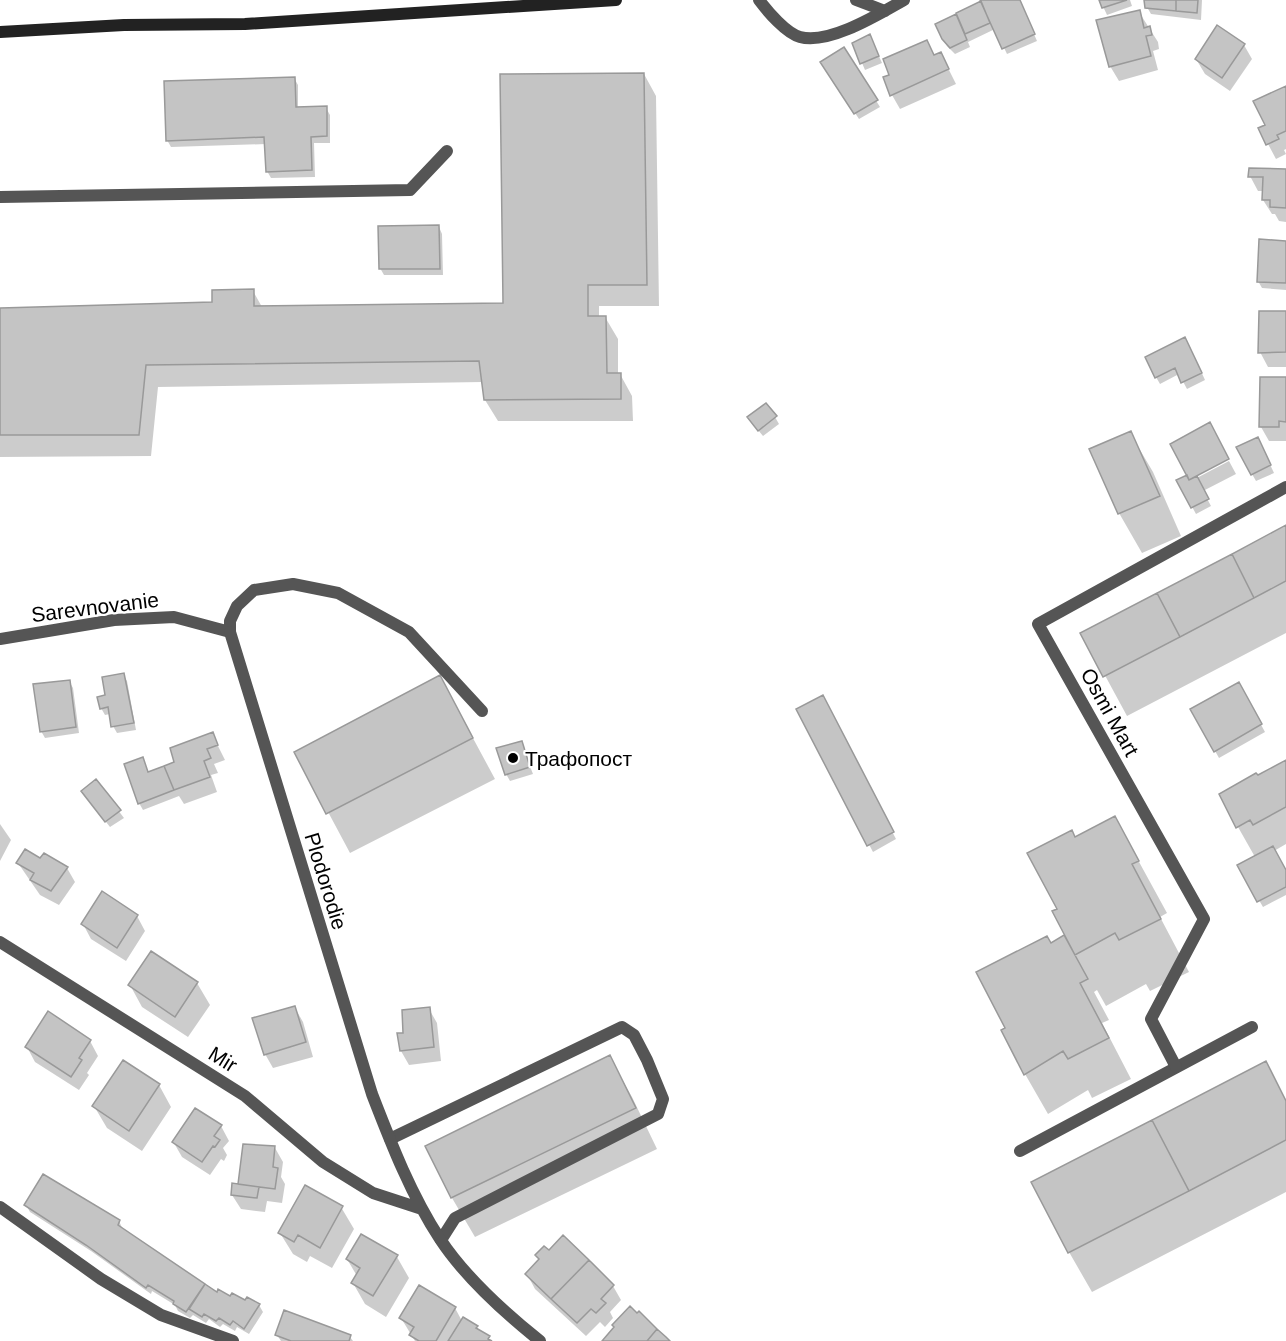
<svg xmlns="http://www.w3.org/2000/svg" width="1286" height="1341" viewBox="0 0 1286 1341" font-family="Helvetica,sans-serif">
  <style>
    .shadow { fill: #0003 }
    .building { fill: #c4c4c4; stroke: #999; stroke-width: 1.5 }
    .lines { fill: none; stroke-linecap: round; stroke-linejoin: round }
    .lane { stroke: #555; stroke-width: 12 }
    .street { stroke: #555; stroke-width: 12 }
    .secondary { stroke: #222; stroke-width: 12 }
    .poi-dot { fill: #000; stroke: #fff; stroke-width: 2 }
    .labels { text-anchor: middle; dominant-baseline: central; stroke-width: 4.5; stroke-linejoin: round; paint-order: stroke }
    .street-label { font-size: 21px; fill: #000; stroke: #fff }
    .poi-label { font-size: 21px; fill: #000; stroke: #fff; text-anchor: start }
  </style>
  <rect width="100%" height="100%" fill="#fff"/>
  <path class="shadow" d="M984 0H1019L1037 41 1007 54 995 29 968 42 970 47 955 54 947 46 937 25Z
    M1100 0H1130L1132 6 1107 15Z
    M1146 0H1202L1201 20 1151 14 1147 7Z
    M1139 12 1158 42 1159 49 1153 51 1158 70 1119 81 1110 66Z
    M926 41 935 56 941 54 956 84 900 109 892 95 891 75Z
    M873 43 882 63 865 70 854 44Z
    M1244 45 1252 59 1230 91 1205 74 1196 59Z
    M844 49 880 107 859 119 826 69Z
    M644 74 656 96 659 306H599V317H605L618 339V374H620L632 396 633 421H498L485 400 483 382 158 387 151 456 0 457V309L214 303 253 291 262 307 505 305Z
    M294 78 298 85V109L326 108 330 115V143H314L315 177 271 178 267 171 266 144 171 147 167 140Z
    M1286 88V149L1284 150 1286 154 1276 159 1260 129 1267 126Z
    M1286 171V222L1279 221 1275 214H1272L1263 200 1264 191H1258L1250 176Z
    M439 227 442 234 443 275H384L380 268Z
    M1286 242V290L1262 288 1258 281Z
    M1286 313V367H1268L1260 352Z
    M1189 345 1205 380 1187 389 1179 374 1160 384 1156 377Z
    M1286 379V441H1269L1261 427Z
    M775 417 779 424 763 436 753 424Z
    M1130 433 1153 472 1181 536 1142 553 1119 513Z
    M1261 445 1274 473 1256 481 1252 474Z
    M1229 461 1236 474 1203 491 1211 506 1196 514 1178 481H1191Z
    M1286 527V633L1127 716 1082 633Z
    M123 675 127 681 136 730 117 733 113 726 110 714 105 715 101 708 107 696Z
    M440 677 495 779 350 853 296 752Z
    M69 681 73 688 79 733 45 738 41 731Z
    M1239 684 1265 732 1219 758 1192 710Z
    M826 704 896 839 873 852 798 710Z
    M212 734 225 760 214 764 218 773 211 775 217 792 184 804 179 796 143 810 139 803 142 759 149 773 176 763Z
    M521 743 533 774 510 781 506 774Z
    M1286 762V844L1274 851 1286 873V895L1263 907 1239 866 1255 857 1238 827 1257 777Z
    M96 781 124 818 110 827 87 798Z
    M1115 818 1167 913 1160 917 1189 972 1150 991 1146 984 1106 1006 1097 990 1094 992 1109 1020 1102 1023 1131 1079 1092 1098 1088 1090 1048 1114 1025 1074 1007 1028 1051 945 1066 936 1059 909 1075 839Z
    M0 824 11 840 0 861Z
    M41 860 67 868 75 882 59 905 40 895 18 863Z
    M137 916 145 931 126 961 91 939 83 924Z
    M197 983 210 1005 188 1037 142 1007 130 985Z
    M295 1008 303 1022 313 1057 273 1068 265 1054Z
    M429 1009 437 1023 441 1061 409 1065 401 1051 404 1035Z
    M90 1041 98 1056 87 1073 89 1075 79 1090 35 1062 27 1047Z
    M609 1057 632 1097 657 1149 475 1237 452 1198 427 1146Z
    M1265 1063 1286 1100V1192L1092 1292 1069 1252Z
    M159 1085 171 1107 142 1151 107 1128 94 1106Z
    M221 1126 229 1141 223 1148 227 1155 224 1161 221 1159 210 1175 182 1157 174 1143Z
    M275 1148 283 1162 281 1177 285 1184 282 1203 267 1201 265 1212 241 1209 232 1195Z
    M26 1205 119 1221 123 1230 217 1294 245 1302 247 1299 259 1305 263 1312 249 1334 237 1327 235 1331 223 1324 220 1327 209 1319 206 1323 193 1315 190 1318 178 1311 175 1305 152 1291 151 1294 91 1251 30 1212Z
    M341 1207 354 1229 332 1268 310 1256 307 1262 293 1254 280 1233Z
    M397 1257 409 1278 386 1317 365 1304 353 1283 357 1276 347 1259Z
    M540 1261 613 1286 621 1300 610 1312 613 1318 605 1327 600 1322 586 1336 535 1289 527 1274Z
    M455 1308 462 1321 477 1327 480 1332 491 1341H415L401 1318Z
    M277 1335 350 1337 353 1341H281Z"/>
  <path class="building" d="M980 0H1020L1035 34 1002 49Z
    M1099 0H1127L1102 8Z
    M1144 0H1176V11L1145 8Z
    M1176 0H1198L1197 13 1176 11Z
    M981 1 990 23 965 34 956 13Z
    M1140 10 1144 28 1150 26 1152 35 1146 36 1151 56 1109 67 1096 20Z
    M956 14 967 40 950 48 942 39 935 24Z
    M1217 25 1245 44 1222 78 1195 59Z
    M870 34 879 56 860 64 852 43Z
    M927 40 934 55 941 52 949 69 890 96 883 77 889 75 883 59Z
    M844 47 878 100 854 114 820 62Z
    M644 73 647 285H588V316H606L607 373H621V399L484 400 479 361 146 365 139 435H0V308L212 302V290L254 289V306L503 303 500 74Z
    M295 77 296 107 327 106V136L311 137 312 170 266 172 264 137 166 141 164 81Z
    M1286 86V131L1277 135 1279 139 1266 145 1258 128 1265 125 1253 101Z
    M1249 168 1286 169V208L1270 207V200H1262L1263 177H1248Z
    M439 225 440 269H379L378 226Z
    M1259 239 1286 241V283L1257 282Z
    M1259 311H1286V352L1258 353Z
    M1185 337 1202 373 1181 383 1175 368 1155 378 1145 357Z
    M1260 377H1286V422L1279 421V427H1259Z
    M766 403 777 416 758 431 747 417Z
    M1210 422 1229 459 1189 480 1170 444Z
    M1131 431 1160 496 1118 514 1089 449Z
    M1258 437 1271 465 1251 475 1236 447Z
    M1187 475 1189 480 1197 476 1209 499 1191 508 1176 480Z
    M1286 525V581L1254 598 1232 554Z
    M1232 554 1254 598 1180 637 1157 593Z
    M1157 593 1180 637 1103 677 1080 633Z
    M124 673 134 723 111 727 108 707 100 709 97 697 105 695 102 677Z
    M440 675 473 738 326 814 294 752Z
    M70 680 76 727 40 732 33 684Z
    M1239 682 1262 724 1214 752 1190 709Z
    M823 695 894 832 867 846 796 709Z
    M213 732 218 745 207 749 211 758 204 761 210 777 174 790 164 766 174 762 170 748Z
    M522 741 530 767 505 775 496 748Z
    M143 757 148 772 164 766 174 790 138 804 124 764Z
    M1286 760V807L1253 825 1250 820 1236 828 1219 794 1256 773 1258 775Z
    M96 779 121 810 105 822 81 791Z
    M1115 816 1139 861 1132 864 1161 919 1119 940 1115 933 1075 955 1052 911 1057 909 1027 853 1072 830 1075 837Z
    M1273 846 1286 870V887L1257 902 1237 865Z
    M25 849 40 858 44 853 68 867 51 891 30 880 34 873 16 863Z
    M102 891 138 915 117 948 81 924Z
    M1064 935 1088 979 1080 983 1109 1038 1068 1059 1063 1051 1024 1075 1001 1030 1005 1028 976 972 1047 936 1051 943Z
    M151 951 198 982 175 1017 128 985Z
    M295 1006 306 1042 264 1055 252 1018Z
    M430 1007 434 1047 400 1051 397 1033H403L402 1010Z
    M48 1011 91 1040 79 1058 82 1060 71 1077 25 1047Z
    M610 1055 636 1108 451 1198 425 1146Z
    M123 1060 160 1084 129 1131 92 1106Z
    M1266 1061 1286 1101V1140L1189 1191 1152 1120Z
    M195 1108 222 1125 214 1136 220 1140 215 1147 213 1146 202 1162 172 1142Z
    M1152 1120 1189 1191 1068 1253 1031 1182Z
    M243 1144 275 1146 273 1167 278 1168 275 1189 259 1187 257 1198 231 1195 232 1183 238 1184Z
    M243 1144 275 1146 273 1167 278 1168 275 1189 238 1184Z
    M43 1174 120 1220 118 1225 205 1284 186 1312 173 1304 174 1301 148 1285 146 1288 86 1245 24 1205Z
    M305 1185 343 1206 320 1248 298 1235 294 1242 278 1233Z
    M361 1234 398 1255 373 1296 351 1283 360 1268 346 1259Z
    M563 1235 589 1260 551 1299 525 1274 539 1259 535 1255 544 1246 549 1250Z
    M589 1260 614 1285 601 1299 606 1303 596 1313 591 1309 577 1323 551 1299Z
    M205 1284 217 1292 218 1289 230 1296 232 1293 245 1300 247 1297 260 1304 244 1329 233 1321 230 1325 219 1318 216 1321 204 1314 202 1317 189 1309Z
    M419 1285 456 1307 436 1341H419L409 1335 414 1327 399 1318Z
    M630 1306 637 1313 639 1311 657 1329 647 1341H602L614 1327 612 1325Z
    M284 1310 351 1335 349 1341H291L275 1335Z
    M463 1317 478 1326 476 1328 490 1336 488 1339 492 1341H448Z
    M657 1329 666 1337 670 1341H647Z"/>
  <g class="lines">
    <path class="lane" d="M0 197 410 190 447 151
      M0 639 114 620 174 617 230 632V621L237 606 254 590 293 584 338 593 409 632 482 711
      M390 1139 622 1027 634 1035 647 1060 663 1099 658 1114 455 1218 441 1240
      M1020 1151 1252 1027"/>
    <path class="street" d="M759 0C768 12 786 33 800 37 829 45 879 14 904 0
      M856 0 885 11
      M230 632 372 1094C391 1143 411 1195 440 1239 465 1277 505 1313 540 1341
      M0 942 245 1096 323 1162 373 1193 422 1209
      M1176 1067 1151 1019 1204 919 1038 624 1286 487
      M0 1207 101 1279 161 1315 233 1341"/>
    <path class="secondary" d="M0 32 124 25 245 24 616 0"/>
  </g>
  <circle class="poi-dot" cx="513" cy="758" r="6"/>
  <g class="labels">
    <g class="street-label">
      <text transform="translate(95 607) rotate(-7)">Sarevnovanie</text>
      <text transform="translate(1110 712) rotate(61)">Osmi Mart</text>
      <text transform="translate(326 881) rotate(73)">Plodorodie</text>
      <text transform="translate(223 1059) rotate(32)">Mir</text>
    </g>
    <g class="poi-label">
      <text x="525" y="758">Трафопост</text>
    </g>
  </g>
</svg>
